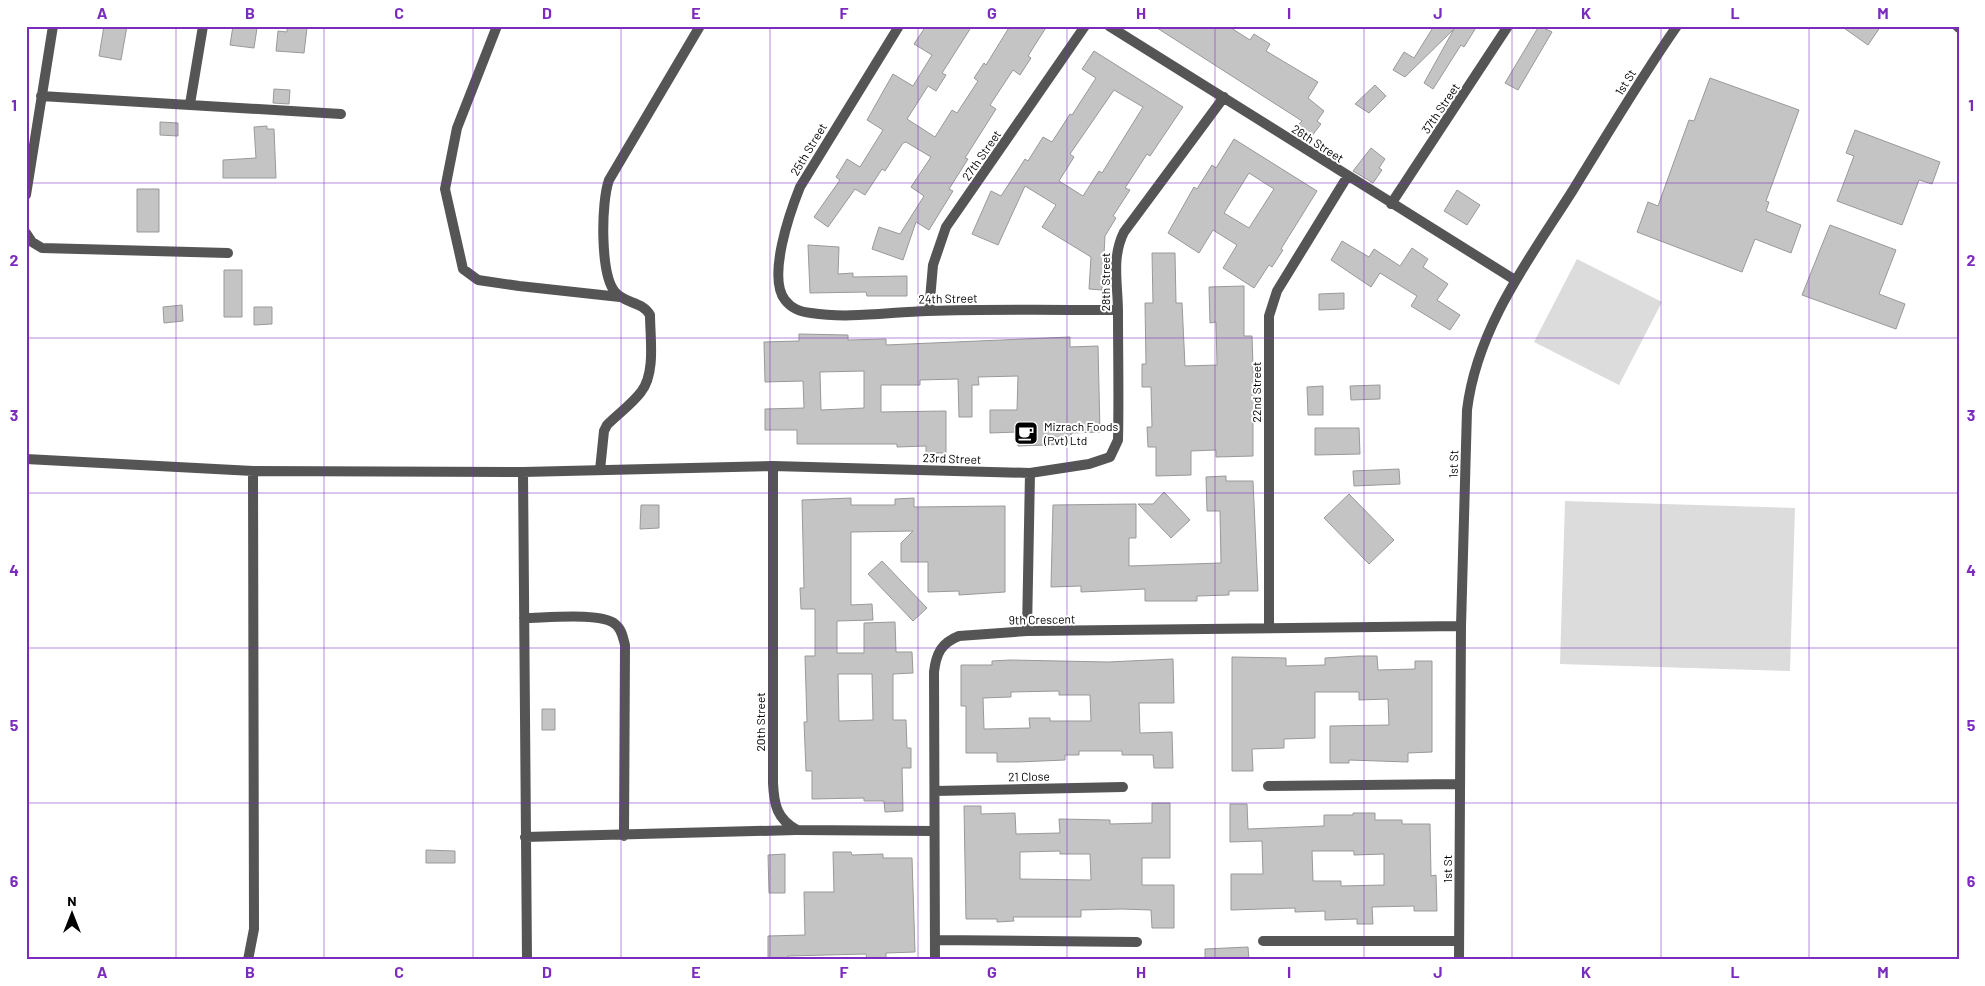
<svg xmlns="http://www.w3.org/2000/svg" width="1985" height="986" viewBox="0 0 1985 986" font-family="Barlow,sans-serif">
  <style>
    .green { fill: #dcdcdc }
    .building { fill: #c4c4c4; stroke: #999; fill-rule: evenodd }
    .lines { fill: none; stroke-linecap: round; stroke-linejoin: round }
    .street { stroke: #555; stroke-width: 10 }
    .grid { fill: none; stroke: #7b2cbf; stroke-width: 1; stroke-opacity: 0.55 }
    .labels { text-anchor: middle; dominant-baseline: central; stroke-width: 4; stroke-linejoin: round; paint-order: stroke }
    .street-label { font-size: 12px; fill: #000; stroke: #fff }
    .poi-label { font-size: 12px; fill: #000; stroke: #fff; text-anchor: start }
    .neatline { fill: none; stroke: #7b2cbf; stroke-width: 2 }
    .grid-label { font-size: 16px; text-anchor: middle; font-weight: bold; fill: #7b2cbf }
  </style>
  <rect width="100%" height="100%" fill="#fff"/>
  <path class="green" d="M1577 259 1662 302 1619 385 1534 342Z
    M1565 501 1795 508 1790 671 1560 664Z"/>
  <path class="building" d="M104 26H127L121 60 99 56Z
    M233 26 257 28 254 48 230 45Z
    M287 26 307 28 304 53 276 51 278 31 287 32Z
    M926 26H972L942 73 946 75 936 91 928 86 907 119 935 137 952 110 957 113 978 81 974 78 984 63 986 65 1010 26H1047L1028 56 1031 58 1020 75 1013 70 990 105 996 109 965 158 968 159 949 189 953 191 929 230 916 222 903 260 872 249 879 227 900 234 924 196 911 187 931 157 906 142 903 143 885 171 882 169 865 195 855 189 828 227 814 217 840 180 836 177 847 159 860 167 883 130 867 120 893 74 913 86 932 55 914 44Z
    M1154 26H1228L1250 40 1254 34 1270 44 1266 51 1318 82 1308 98 1324 111 1317 121 1321 124 1311 137 1297 126 1302 121Z
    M1434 26H1477L1464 47 1461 45 1433 89 1424 83 1454 29 1405 77 1393 70 1404 52 1414 58Z
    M1539 26 1552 32 1518 90 1505 83Z
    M1841 26H1881L1868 45Z
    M1094 51 1183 107 1150 156 1147 154 1125 188 1130 190 1113 216 1116 218 1105 236 1102 290 1089 289 1091 257 1042 227 1056 205 1025 186 998 245 972 234 991 191 1001 196 1025 159 1028 161 1043 137 1052 142 1070 114 1072 115 1096 78 1082 69ZM1114 90 1143 107 1102 173 1099 171 1083 196 1059 181 1074 157 1070 154Z
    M1710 78 1799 110 1766 201 1769 202 1766 211 1801 225 1791 253 1755 239 1742 272 1637 232 1648 202 1658 206 1689 120 1694 121Z
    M1375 85 1386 96 1369 113 1355 104Z
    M274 89 290 90 289 104 273 103Z
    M160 122 178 123V136L160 135Z
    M267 126V129H274L276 178H223V160L256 158 254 127Z
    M1855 130 1940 162 1932 184 1919 180 1902 225 1837 201 1854 156 1846 153Z
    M1234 139 1317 191 1281 249 1283 250 1272 267 1269 265 1254 288 1223 268 1237 245 1213 230 1199 253 1168 233 1194 187 1197 189 1212 165 1216 168ZM1249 173 1274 189 1249 228 1224 213Z
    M1371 148 1385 159 1379 168 1382 170 1373 183 1353 171Z
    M137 189H159V232H137Z
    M1457 190 1480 205 1467 225 1444 211Z
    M1830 225 1896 250 1879 294 1905 304 1896 329 1802 295Z
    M1342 241 1369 257 1374 249 1400 266 1412 248 1428 259 1423 267 1448 284 1437 300 1460 315 1450 330 1411 306 1417 296 1380 273 1371 287 1331 260Z
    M808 245 839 247 838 274 853 273V277L907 276V296H867L866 292 810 293Z
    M1152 253H1175L1176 303H1182L1185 366 1217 365 1216 322 1210 323 1209 287 1244 286V336H1252L1254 397H1256L1257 416H1253V456L1216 457V450L1191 451V475L1156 476V447H1148L1147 427H1152L1151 387H1142V364H1146L1145 303H1153Z
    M224 270H242V317H224Z
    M1344 293V309L1319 310V294Z
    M182 305 183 321 164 323 163 307Z
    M254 307H272V324L254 325Z
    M799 334 848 335V340L886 339V345L1070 337V347L1098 346 1100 432 1071 433 1072 444 1018 446V432L990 433V410H1017L1018 376 978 377 979 385H972V417H959L958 379 920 380V385H881V412L946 411V453H926V446L897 447V444H797V430H765V409L804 408 803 381 765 382 764 342 799 341ZM864 371V408L821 410 820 372Z
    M1380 385V399L1351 400 1350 386Z
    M1323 386V415H1308L1307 387Z
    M1315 428H1359L1360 454 1315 455Z
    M1399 469 1400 484 1354 486 1353 471Z
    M1226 476V481H1253L1258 591H1229V595L1197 596V601H1145V589L1081 592V586L1051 587 1053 505 1136 504V538H1129V566L1221 563 1220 511H1207L1206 477Z
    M1164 492 1190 520 1171 538 1138 504H1153Z
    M1349 494 1394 540 1369 564 1324 518Z
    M851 498V505H895V499L914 498V507L1005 506V592L959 595V591L928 592V562H901V543L913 531 851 532V605L872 604 873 620 837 621V653H864V623L895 622 896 652H912L913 673 893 674V720H906L907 748H911V768H902L903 811 885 812 884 801H864V798L812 799V771H806L804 722H807L805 656H815V609H801L800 588H804L802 500ZM838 674H872L873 720 839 721Z
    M641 505H659V528L640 529Z
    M882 561 927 608 913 621 868 574Z
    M1358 656H1377L1378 670 1415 669V661H1432V752L1408 753V762L1349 760V763H1330V726L1389 725 1388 699 1359 700V692H1315V738L1284 739V748L1252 749 1253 771H1232V657L1286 658V666L1325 665V658Z
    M1173 659 1174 703H1139L1140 733 1172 732 1173 768H1154L1153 755H1122V751H1079V755H1065V760L1018 762H997V753H966V706H961V665H992V661L1010 660 1108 662ZM1059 691V695H1090L1091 721H1050V718H1029L1030 728 984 729 983 698 1011 697V692Z
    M542 709H555V730H542Z
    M1152 803H1170V858H1142V885H1174V928H1152L1151 910 1121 909 1081 910V917H1013L1014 921 997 922V919H966L964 806H981V814L1015 813 1016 834 1060 833 1059 819 1110 820V824L1152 823ZM1060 851V854H1090L1091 880 1020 879V852Z
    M1230 804H1247L1248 829 1324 826V815H1353V813H1375V820H1402V824H1430L1431 876 1436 875 1437 911H1414V906L1372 907 1373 924H1357V919L1325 920V911L1295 912V908L1231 910V874H1263L1262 841 1230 842ZM1312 851H1354V855L1384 854V885L1341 886V881H1313Z
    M426 850 455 851V863H426Z
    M833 852H851L852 855 883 854V858H912L915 952 886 953V960H867L866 954 788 956V959H768V936L805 935 804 892H834Z
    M785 854V893H769L768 855Z
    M1248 947 1249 960H1205V949Z"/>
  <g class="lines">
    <path class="street" d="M497 26 457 128 445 189 463 269 478 280 519 286 620 297
      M899 26 800 187C790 212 767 277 785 300 792 309 800 312 811 313 849 319 890 312 928 311 991 309 1055 310 1118 310
      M1109 26 1515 280
      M1957 26 1959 28
      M41 96 341 114
      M190 104 203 26
      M26 195 53 26
      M1391 204 1508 26
      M26 233 32 242 42 248 228 253
      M929 311 933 265 946 227 1085 26
      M26 459 253 471 523 472 773 466 1030 473 1089 464 1110 457 1118 440C1119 398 1118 355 1118 312 1118 284 1111 258 1124 232L1224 97
      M773 466V783C774 805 777 819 797 830L934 831
      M600 470 604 431 607 425C618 414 632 404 641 392 656 373 650 337 650 315 642 301 625 304 615 292 600 274 601 202 609 180L700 26
      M523 472 527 960
      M524 618C544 618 602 612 615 624 622 629 623 638 625 645L624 836
      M1269 628V316L1277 291 1347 177
      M1027 631 1030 473
      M1268 786 1459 784
      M935 791 1123 787
      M525 837 796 830
      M935 940 1137 942
      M1263 941H1459
      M248 960 254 929 253 471
      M935 960 934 672C936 654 941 643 959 636L1027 631 1461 626
      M1459 960 1461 626 1467 410C1477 327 1530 258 1573 190 1607 135 1640 79 1677 26"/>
  </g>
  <path class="grid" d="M176 26V960M324 26V960M473 26V960M621 26V960M770 26V960M918 26V960M1067 26V960M1215 26V960M1364 26V960M1512 26V960M1661 26V960M1809 26V960M26 183H1959M26 338H1959M26 493H1959M26 648H1959M26 803H1959"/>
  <defs>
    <g id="cafe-square" transform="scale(1.25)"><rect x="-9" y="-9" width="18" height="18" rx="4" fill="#000" stroke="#fff"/><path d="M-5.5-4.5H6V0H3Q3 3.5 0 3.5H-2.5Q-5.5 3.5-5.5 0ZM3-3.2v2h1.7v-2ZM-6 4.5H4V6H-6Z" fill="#fff"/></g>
  </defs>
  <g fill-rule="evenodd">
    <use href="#cafe-square" x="1026" y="433"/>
  </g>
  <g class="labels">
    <g class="street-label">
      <text transform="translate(1625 82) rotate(-58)">1st St</text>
      <text transform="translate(1440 108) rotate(-56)">37th Street</text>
      <text transform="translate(1318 143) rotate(33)">26th Street</text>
      <text transform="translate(808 149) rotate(-59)">25th Street</text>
      <text transform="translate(981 155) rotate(-55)">27th Street</text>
      <text transform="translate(1105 282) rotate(-90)">28th Street</text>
      <text transform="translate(948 298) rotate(-1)">24th Street</text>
      <text transform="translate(1256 392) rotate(-90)">22nd Street</text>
      <text transform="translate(952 458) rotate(2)">23rd Street</text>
      <text transform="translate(1453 464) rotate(-88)">1st St</text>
      <text transform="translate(1042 619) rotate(-1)">9th Crescent</text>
      <text transform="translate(760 722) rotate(-90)">20th Street</text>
      <text transform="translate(1029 776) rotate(-1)">21 Close</text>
      <text transform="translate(1447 869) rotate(-90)">1st St</text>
    </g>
    <g class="poi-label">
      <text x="1044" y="426">Mizrach Foods<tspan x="1044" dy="14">(Pvt) Ltd</tspan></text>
    </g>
  </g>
  <rect width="1985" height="986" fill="none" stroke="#ffffff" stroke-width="55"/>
  <g transform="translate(72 914)" stroke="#ffffff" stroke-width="4" paint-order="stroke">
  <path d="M0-4L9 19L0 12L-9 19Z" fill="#000000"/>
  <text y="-8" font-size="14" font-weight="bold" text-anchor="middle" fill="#000000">N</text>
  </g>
  <rect x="28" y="28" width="1930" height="930" class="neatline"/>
  <g class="grid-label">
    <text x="102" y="19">A</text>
    <text x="250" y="19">B</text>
    <text x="399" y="19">C</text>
    <text x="547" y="19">D</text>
    <text x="696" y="19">E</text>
    <text x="844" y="19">F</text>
    <text x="992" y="19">G</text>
    <text x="1141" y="19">H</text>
    <text x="1289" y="19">I</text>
    <text x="1438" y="19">J</text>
    <text x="1586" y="19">K</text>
    <text x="1735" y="19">L</text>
    <text x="1883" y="19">M</text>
    <text x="14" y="111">1</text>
    <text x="1971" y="111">1</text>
    <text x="14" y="266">2</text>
    <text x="1971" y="266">2</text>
    <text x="14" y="421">3</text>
    <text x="1971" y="421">3</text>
    <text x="14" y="576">4</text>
    <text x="1971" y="576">4</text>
    <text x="14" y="731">5</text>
    <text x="1971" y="731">5</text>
    <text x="14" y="887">6</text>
    <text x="1971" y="887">6</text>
    <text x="102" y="978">A</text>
    <text x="250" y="978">B</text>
    <text x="399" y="978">C</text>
    <text x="547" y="978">D</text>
    <text x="696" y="978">E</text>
    <text x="844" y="978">F</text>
    <text x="992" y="978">G</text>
    <text x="1141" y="978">H</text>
    <text x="1289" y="978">I</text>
    <text x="1438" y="978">J</text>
    <text x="1586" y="978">K</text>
    <text x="1735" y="978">L</text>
    <text x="1883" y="978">M</text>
  </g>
</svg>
